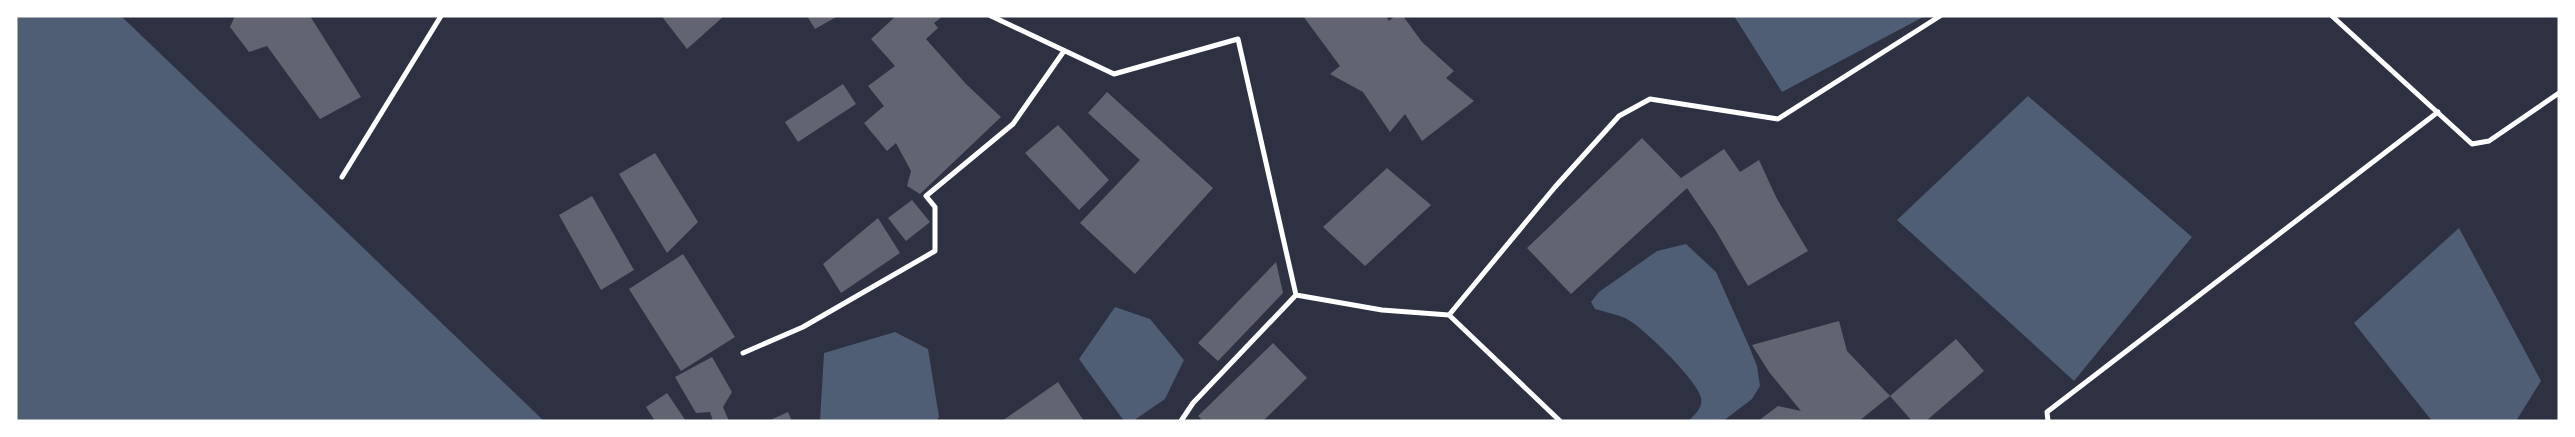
<svg xmlns="http://www.w3.org/2000/svg" width="2575" height="437" viewBox="0 0 2575 437" font-family="Commissioner,sans-serif">
  <style>
    .water { fill: #4f5d75 }
    .building { fill: #626471 }
    .lines { fill: none; stroke-linecap: round; stroke-linejoin: round }
    .minor { stroke: #fff; stroke-width: 5 }
  </style>
  <rect width="100%" height="100%" fill="#2d3142"/>
  <path class="water" d="M16 16H121L544 421H16Z
    M1734 16H1925L1782 92Z
    M2028 96 2192 237 2074 381 1897 220Z
    M2459 228 2541 381 2516 421H2432L2354 323Z
    M1686 244 1716 272 1749 346 1757 366 1760 386 1752 399 1723 421H1689C1695 414 1703 408 1701 398 1699 382 1641 325 1625 318 1615 314 1605 312 1595 309L1591 302 1599 292 1657 251Z
    M1115 307 1150 319 1184 360 1165 399 1133 421H1124L1079 359Z
    M895 332 928 349 939 417 936 421H820L824 353Z"/>
  <path class="building" d="M235 16H310L361 97 320 119 267 46 249 52 230 27Z
    M665 16H724L687 49 663 18Z
    M807 16H838L815 29Z
    M896 16H943L934 23 938 28 926 39 966 84 1001 117 920 194 907 186 911 171 896 143 887 151 864 123 884 106 868 86 895 66 871 39Z
    M1303 16H1386L1389 21 1395 16H1403L1422 42 1454 71 1446 78 1474 101 1422 141 1405 114 1390 132 1363 92 1330 74 1340 66Z
    M843 84 856 104 798 142 785 122Z
    M1107 92 1213 188 1135 274 1080 223 1140 160 1088 113Z
    M1058 125 1109 180 1079 210 1025 153Z
    M1642 138 1681 178 1724 149 1740 172 1759 160 1776 197 1808 251 1748 286 1716 231 1687 188 1571 294 1527 248Z
    M655 153 698 222 667 253 619 174Z
    M1387 168 1431 205 1365 266 1323 227Z
    M592 196 634 270 601 290 559 215Z
    M912 200 930 222 906 241 888 218Z
    M878 218 900 253 841 293 823 264Z
    M683 254 735 337 681 371 629 289Z
    M1276 262 1283 293 1218 361 1198 343Z
    M1839 321 1847 351 1890 396 1859 421H1758L1778 406 1801 411 1769 372 1752 345Z
    M1956 339 1984 371 1926 421H1912L1890 396Z
    M1273 343 1307 378 1263 421H1203L1198 416Z
    M712 357 732 392 723 407 729 421H713L710 412 696 413 675 377Z
    M1058 382 1084 421H1002Z
    M667 393 686 421H655L646 407Z
    M788 412 792 421H768Z"/>
  <g class="lines">
    <path class="minor" d="M991 16 1114 74 1238 39 1296 295
      M2332 16 2472 144 2489 141 2559 93
      M342 177 441 16
      M1449 315 1555 187 1619 116 1650 99 1778 119 1940 16
      M743 353 803 327 935 251V207L926 196 1013 124 1064 51
      M1181 421 1193 403 1296 295 1382 310 1449 315 1560 421
      M2048 421 2047 412 2438 112"/>
  </g>
  <rect width="2575" height="437" fill="none" stroke="#ffffff" stroke-width="35"/>
</svg>
